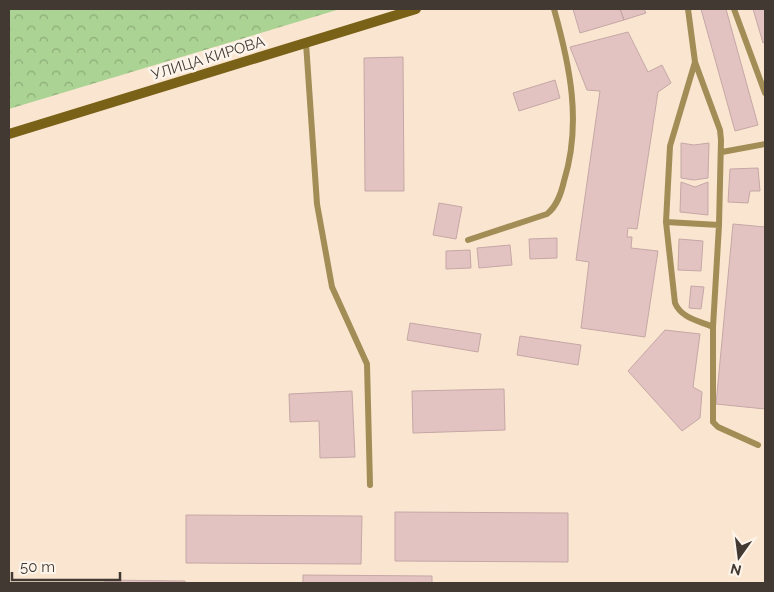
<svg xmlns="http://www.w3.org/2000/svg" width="774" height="592" viewBox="0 0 774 592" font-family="Raleway,sans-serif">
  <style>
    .forest { fill: url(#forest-crowns) }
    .building { fill: #e2c3c1; stroke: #c5a7a5 }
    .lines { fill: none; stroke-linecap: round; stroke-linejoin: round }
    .service { stroke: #a28d57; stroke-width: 6 }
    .secondary { stroke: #7a6118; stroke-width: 10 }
    .labels { text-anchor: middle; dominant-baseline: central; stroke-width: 5; stroke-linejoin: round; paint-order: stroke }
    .street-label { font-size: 15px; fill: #423a32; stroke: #fdf5ec }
  </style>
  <defs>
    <pattern id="forest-crowns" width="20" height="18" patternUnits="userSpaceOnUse" patternTransform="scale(1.25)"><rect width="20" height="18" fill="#abd393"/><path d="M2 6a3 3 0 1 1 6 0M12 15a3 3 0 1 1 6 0" fill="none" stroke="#8dac79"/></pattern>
  </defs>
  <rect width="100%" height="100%" fill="#fae6d0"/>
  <path class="forest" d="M9 9H340L9 109Z"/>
  <path class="building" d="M573 9H620L624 20 580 33Z
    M620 9H644L646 13 624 20Z
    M701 9H726L758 125 735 131Z
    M753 9H765V42L763 43Z
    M628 32 648 72 662 65 671 83 658 92 637 229 628 228 627 237H632L631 248 658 251 645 337 581 328 589 262 576 260 600 91 587 90 570 47Z
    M403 57 404 191H365L364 58Z
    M555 80 560 98 519 111 513 93Z
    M681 143 694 145 709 143 708 178 694 180 681 178Z
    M758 168 760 191H750L748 203 728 202 730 169Z
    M681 182 695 187 708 182V215L680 212Z
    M439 203 462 207 456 239 433 235Z
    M733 224 765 227V409L716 404Z
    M557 238V258L530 259 529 239Z
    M679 239 703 241 701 271 678 270Z
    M510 245 512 265 479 268 477 248Z
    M470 250 471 268 446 269V251Z
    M691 286 704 287 701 309 689 308Z
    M410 323 481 334 478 352 407 340Z
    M665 330 700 334 693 387 702 392 700 418 682 431 628 371Z
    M520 336 581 345 578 365 517 355Z
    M504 389 505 430 413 433 412 391Z
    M352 391 355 457 320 458 319 421 290 422 289 394Z
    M395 512 568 513V562L395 561Z
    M186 515 362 516 361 564 186 563Z
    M303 575 432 576V583H303Z
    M105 580 185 581V583H105Z"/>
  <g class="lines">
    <path class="service" d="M688 9 695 62 720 130 721 140 719 225 713 327C699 321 681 318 675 303L666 222 670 146 695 62
      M734 9 765 93
      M306 43 317 204 332 287 367 364 370 485
      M722 152 765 144
      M666 222 719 225
      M468 240 547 214C557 206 561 194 564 181 582 123 570 66 554 9
      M713 327V422L718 427 758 445"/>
    <path class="secondary" d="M9 134 416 9"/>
  </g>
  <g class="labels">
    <g class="street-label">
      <text transform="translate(208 58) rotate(-17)">УЛИЦА КИРОВА</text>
    </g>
  </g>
  <rect width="774" height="592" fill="none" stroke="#423a32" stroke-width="20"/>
  <g transform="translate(739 557) rotate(194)" stroke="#fdf5ec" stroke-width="4" paint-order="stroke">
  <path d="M0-4L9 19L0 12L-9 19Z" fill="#423a32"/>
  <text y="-8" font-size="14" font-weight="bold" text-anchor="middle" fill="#423a32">N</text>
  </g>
  <path d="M12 572v8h108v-8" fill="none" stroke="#423a32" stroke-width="2.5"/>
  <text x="20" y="572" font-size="15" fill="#423a32" stroke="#fdf5ec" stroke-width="4" paint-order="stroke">50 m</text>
</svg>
